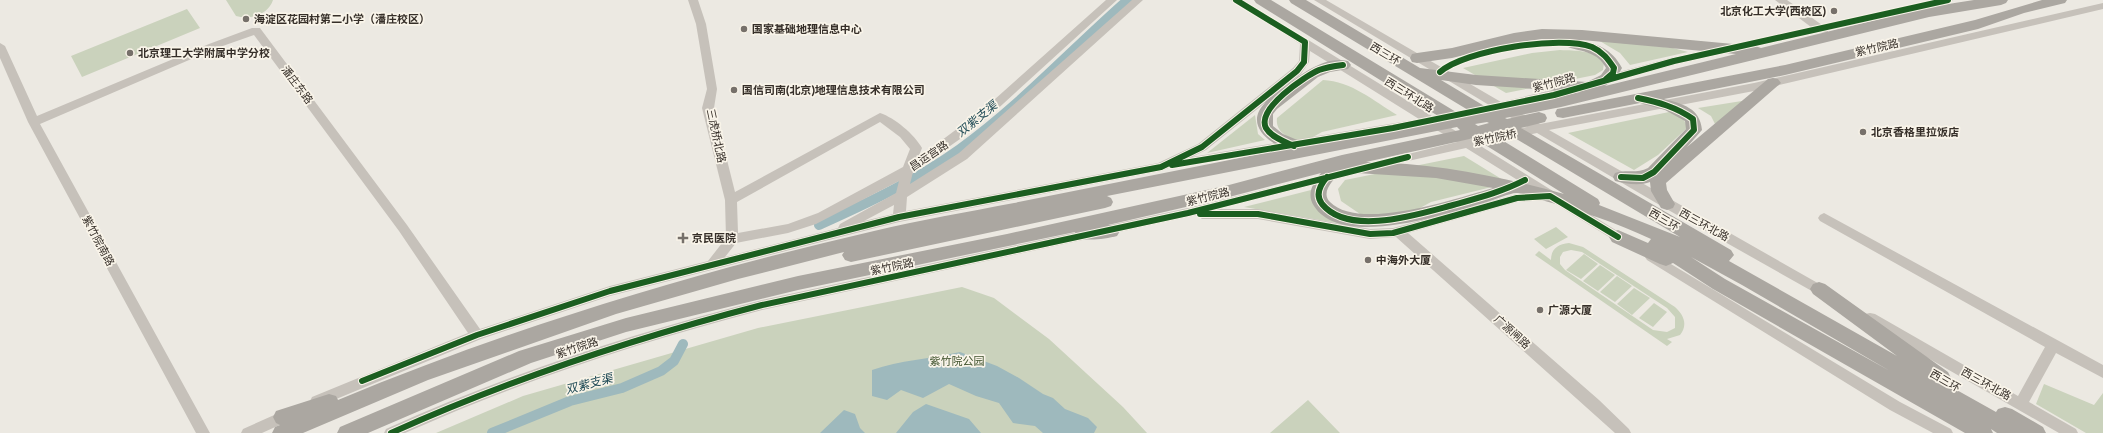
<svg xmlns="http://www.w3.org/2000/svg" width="2103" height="433" viewBox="0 0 2103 433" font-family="'Varela Round','Noto Sans SC',sans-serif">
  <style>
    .green { fill: #cad2bc; fill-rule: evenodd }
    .water { fill: #9eb9bd }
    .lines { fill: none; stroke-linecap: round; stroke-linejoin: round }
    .canal { stroke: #9eb9bd; stroke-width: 10 }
    .minor { fill: #c6c1ba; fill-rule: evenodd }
    .highway { fill: #aba7a1; fill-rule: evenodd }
    .cycleway-casing { stroke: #f9f4e9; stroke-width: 8 }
    .cycleway { stroke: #1b5e20; stroke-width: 6 }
    .poi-dot { fill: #76706a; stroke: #f9f4e9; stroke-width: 1.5 }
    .labels { text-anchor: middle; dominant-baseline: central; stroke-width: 3.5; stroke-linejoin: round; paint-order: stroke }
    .poi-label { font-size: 11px; font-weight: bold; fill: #362f29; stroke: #f9f4e9; text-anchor: start }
    .street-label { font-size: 11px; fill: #362f29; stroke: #f9f4e9 }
    .park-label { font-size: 11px; fill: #40532e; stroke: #f9f4e9 }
    .water-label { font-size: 12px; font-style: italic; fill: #204b56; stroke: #f9f4e9 }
  </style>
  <rect width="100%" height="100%" fill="#ece9e2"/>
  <path class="green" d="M226 0H273C268 15 250 20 236 16Z
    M187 9 200 28 82 77 71 56Z
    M1598 40 1673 48 1688 52 1630 65 1620 53Z
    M1560 50C1577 51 1592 49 1604 63L1603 70 1595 75 1506 93 1463 68 1532 53Z
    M1323 80C1351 81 1374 101 1397 115L1322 132 1302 143C1290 138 1275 133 1277 118Z
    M1748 100 1715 124 1711 116 1698 108Z
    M1669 112 1682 117 1688 127 1658 155 1634 170 1568 133Z
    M1255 115 1258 134 1265 140 1207 153Z
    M1464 156 1508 183 1431 202 1411 213 1376 216 1360 214 1341 201 1338 189 1345 180Z
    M1311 190 1315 203 1343 224 1244 207Z
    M1556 227 1568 237 1546 249 1534 239Z
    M1569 243 1583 247 1675 307C1684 315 1688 325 1680 335L1667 339 1672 342 1667 346 1535 255 1539 251 1551 260C1551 249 1558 244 1569 243ZM1571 250 1582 252 1667 308 1675 317V328L1667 332 1653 330 1565 270 1560 264V257L1563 252Z
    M1584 254 1598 264 1581 279 1566 270Z
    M1600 265 1615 275 1598 291 1583 281Z
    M1617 276 1632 286 1615 302 1600 292Z
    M962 287 994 298 1049 339 1123 407 1147 433H436L523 396 758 328Z
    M1634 288 1650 298 1632 315 1617 304Z
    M1654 303 1667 312 1653 327 1639 318Z
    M2044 384 2094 405 2103 393V433H2086L2036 404Z
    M1308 400 1340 433H1270Z"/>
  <path class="water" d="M960 352 997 366 1019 378 1043 394 1053 398 1065 409 1088 418 1097 427 1094 433H1043L1035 426 1013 423 999 403 976 396 949 384 923 398 901 390 887 400 872 396V370C900 360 930 359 960 352Z
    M926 404 969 419 981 433H896L913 412Z
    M844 410 855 414 860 428 865 433H820Z"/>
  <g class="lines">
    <path class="canal" d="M819 225C868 203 917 180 960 149 1021 105 1072 49 1128 0
      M492 433 570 401 622 388 661 371 674 361 683 344"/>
    <path class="minor" d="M688 0H698L706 24 717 89 714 108 735 192 880 113C895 118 914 134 922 148L918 158 985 108 1106 0H1117L992 114 960 139 913 172 910 184 959 153 1132 0H1143L967 159 907 197 906 211 1158 163 1198 144 1293 68 1299 61 1300 44 1231 0H1243L1432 116 1489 105 1314 0H1326L1501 102 1582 83 1586 84 1587 87 1586 90 1511 108 1540 124 1754 83 2103 3V9L1754 91 1549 130 1830 290 1832 294 1830 298 1826 299 1663 207 1537 133 1479 145 1630 239 1632 242 1630 245H1622L1549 200 1517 202 1408 233 1599 400 1629 429 1631 433H1615L1396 237 1370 239 1258 219H1202L1197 215 762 310C640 342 521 381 405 433H384L386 429C508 374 633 333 762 300L1188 208 1457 142 1428 125 1174 168 1171 167 1161 171 899 222 610 296 481 339 317 407 312 405 310 401 312 397 468 333 399 231 254 35 217 48 40 124 210 433H196L28 122 0 58V43L5 46 37 116 209 44 252 28H260L407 225 480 329 610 286 708 261 726 238 725 200 702 108 707 89 696 24ZM1310 51 1419 119 1192 157 1206 150 1301 74 1309 62ZM1498 110 1527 127 1469 139 1441 122ZM880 122 900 137 910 149 903 167 818 213 788 224 738 233 737 202ZM1466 148 1537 192 1517 194 1393 228 1370 229 1258 209H1219L1408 161ZM899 181 896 193 840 224 838 228 725 257 736 243 788 233 816 224ZM894 205 893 214 864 221Z
      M1775 0H1787L1822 25 1934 0H1953L1948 3 1828 30V33L1819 32 1674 65 1601 85 1596 81 1597 78 1674 57 1811 27Z
      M1824 213 2103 365V378L2056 353 2029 402 2076 429 2078 433H2059L1865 322 1864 318 1865 314 1870 313 1875 314 2018 396 2045 347 1820 221 1818 218 1820 215Z
      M1651 252 1900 402 1951 429 1953 433H1933L1890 410 1647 260 1645 257 1647 254Z
      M290 408 295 410 297 414 295 418 262 433H241L243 429Z"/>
    <path class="highway" d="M1254 0H1271L1461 115 1473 113 1291 3 1289 0H1306L1420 68 1476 75 1587 82 1601 75 1606 68C1598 52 1583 52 1568 47L1566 44 1572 40 1542 39 1514 43 1452 58 1417 63 1412 62 1410 58 1412 54 1417 53 1452 48 1514 33 1542 29 1582 30 1755 46 1761 48 1929 7 1974 0H2008L2006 3 2001 5 1929 17 1561 107 1505 118 1507 119 1539 112 1545 114 1547 118 1545 122 1521 128 1731 250 1734 255 1729 261 1897 356 1813 294 1810 289 1813 284 1819 282 1825 284 1948 372 1951 378 1946 384 1996 412 1998 409 2005 407 2012 409 2043 427 2046 433H1997L1991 429 1993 433H1965L1713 289 1673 263 1666 266 1660 264 1612 242 1609 237 1612 232 1618 230 1648 243 1651 239C1617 223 1581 211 1545 201 1536 198 1525 193 1516 193 1510 193 1494 200 1487 202 1448 213 1342 250 1314 206 1306 194 1313 183 1321 173L1229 197 1108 225 1117 226 1120 231 1117 236C1106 239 1088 241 1077 238L1075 232 798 290 626 332 531 363 368 433H337L340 427 519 351 626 318 798 276 1007 234 1229 185 1342 155 1460 130 1457 127 1107 196 1111 198 1113 202 1111 206 1105 208 851 262 845 260 842 255 844 252 738 279 616 314 428 380 303 433H272L275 427 280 425 276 423 273 417 276 411 329 394 336 396 338 400C511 328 691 273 874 231 920 220 967 212 1014 203 1104 185 1195 167 1285 149 1266 141 1246 124 1264 104 1269 97 1276 93 1283 88 1300 75 1325 55 1348 61L1351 65 1348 69 1330 72 1318 77 1277 109 1273 114V126L1283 134 1307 144 1443 119 1256 3ZM1577 40H1582L1736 54 1605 86C1613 81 1618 76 1622 68 1612 49 1597 43 1577 40ZM1441 80 1476 85 1580 92 1491 110ZM1487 122 1489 123 1478 126 1475 124ZM1503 131 1680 237 1599 205 1600 203 1598 199 1492 134ZM1474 138 1564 194C1499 176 1434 163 1366 162ZM1341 172 1436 178 1493 188C1458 198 1359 232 1330 202 1320 192 1334 179 1341 172ZM1691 257 1742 285 1890 371 1725 279Z
      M2042 0H2067L2065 3 2024 13 1978 29 1785 75 1664 99C1683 104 1700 108 1702 130L1687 147 1768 79 1773 78 1778 79 1781 83 1666 183 1667 190 1675 204 1673 208 1667 210 1661 208 1651 191 1650 182C1640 186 1626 184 1615 181L1613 177 1615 173C1627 169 1637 174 1648 168L1686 129 1685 121 1665 110 1640 103 1563 118 1557 117 1555 113 1557 109 1563 108 1785 65 1975 20Z"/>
    <g class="cycleway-casing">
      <path id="cycleway" d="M1440 72C1465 50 1561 35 1592 47 1603 52 1608 59 1614 68L1613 73 1606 79
        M1294 146C1285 142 1271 137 1266 128 1256 109 1305 76 1319 70 1327 67 1335 66 1343 65
        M1172 165 1393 128 1554 95 1674 61 1948 0
        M1327 177C1320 185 1315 195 1322 204 1349 237 1419 214 1453 205 1478 198 1502 192 1525 180
        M1621 177 1643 178 1654 172 1694 130 1693 119C1676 107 1658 102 1638 98
        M1200 214H1258L1370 234 1393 233 1517 198 1550 196 1618 237
        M362 381 477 335 610 291 899 217 1161 167 1202 147 1297 71 1304 62 1305 42 1236 0
        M391 433C511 379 635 338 762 305L1188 213 1408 157"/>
    </g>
    <use href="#cycleway" class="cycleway"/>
  </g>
  <g class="poi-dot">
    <circle cx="1834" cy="11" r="4"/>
    <circle cx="246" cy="19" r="4"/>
    <circle cx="744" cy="29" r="4"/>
    <circle cx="130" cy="53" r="4"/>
    <circle cx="734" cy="90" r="4"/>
    <circle cx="1863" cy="132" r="4"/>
    <path d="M681 232h4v4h4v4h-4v4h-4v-4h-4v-4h4z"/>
    <circle cx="1368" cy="260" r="4"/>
    <circle cx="1540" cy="310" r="4"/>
  </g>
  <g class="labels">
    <g class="poi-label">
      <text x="1826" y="11" text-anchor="end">北京化工大学(西校区)</text>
      <text x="254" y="19">海淀区花园村第二小学（潘庄校区）</text>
      <text x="752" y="29">国家基础地理信息中心</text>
      <text x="138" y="53">北京理工大学附属中学分校</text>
      <text x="742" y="90">国信司南(北京)地理信息技术有限公司</text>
      <text x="1871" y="132">北京香格里拉饭店</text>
      <text x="692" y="238">京民医院</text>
      <text x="1376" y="260">中海外大厦</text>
      <text x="1548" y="310">广源大厦</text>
    </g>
    <g class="street-label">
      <text transform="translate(1877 48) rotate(-13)">紫竹院路</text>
      <text transform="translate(1385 54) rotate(31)">西三环</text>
      <text transform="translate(1554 83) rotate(-15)">紫竹院路</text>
      <text transform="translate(297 85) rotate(53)">潘庄东路</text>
      <text transform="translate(1409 95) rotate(32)">西三环北路</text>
      <text transform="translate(716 136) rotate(78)">三虎桥北路</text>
      <text transform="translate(1495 138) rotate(-12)">紫竹院桥</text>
      <text transform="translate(929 156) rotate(-34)">昌运宫路</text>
      <text transform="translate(1208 197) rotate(-14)">紫竹院路</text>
      <text transform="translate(1664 220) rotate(30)">西三环</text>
      <text transform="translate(1704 225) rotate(29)">西三环北路</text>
      <text transform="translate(98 241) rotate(62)">紫竹院南路</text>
      <text transform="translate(892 267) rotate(-12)">紫竹院路</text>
      <text transform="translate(1512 332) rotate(42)">广源闸路</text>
      <text transform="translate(577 348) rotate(-18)">紫竹院路</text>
      <text transform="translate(1945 381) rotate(30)">西三环</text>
      <text transform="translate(1986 384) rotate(29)">西三环北路</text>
    </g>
    <g class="park-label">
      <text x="957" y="361">紫竹院公园</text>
    </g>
    <g class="water-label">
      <text transform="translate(977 119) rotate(-39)">双紫支渠</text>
      <text transform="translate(589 384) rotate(-15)">双紫支渠</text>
    </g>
  </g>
</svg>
